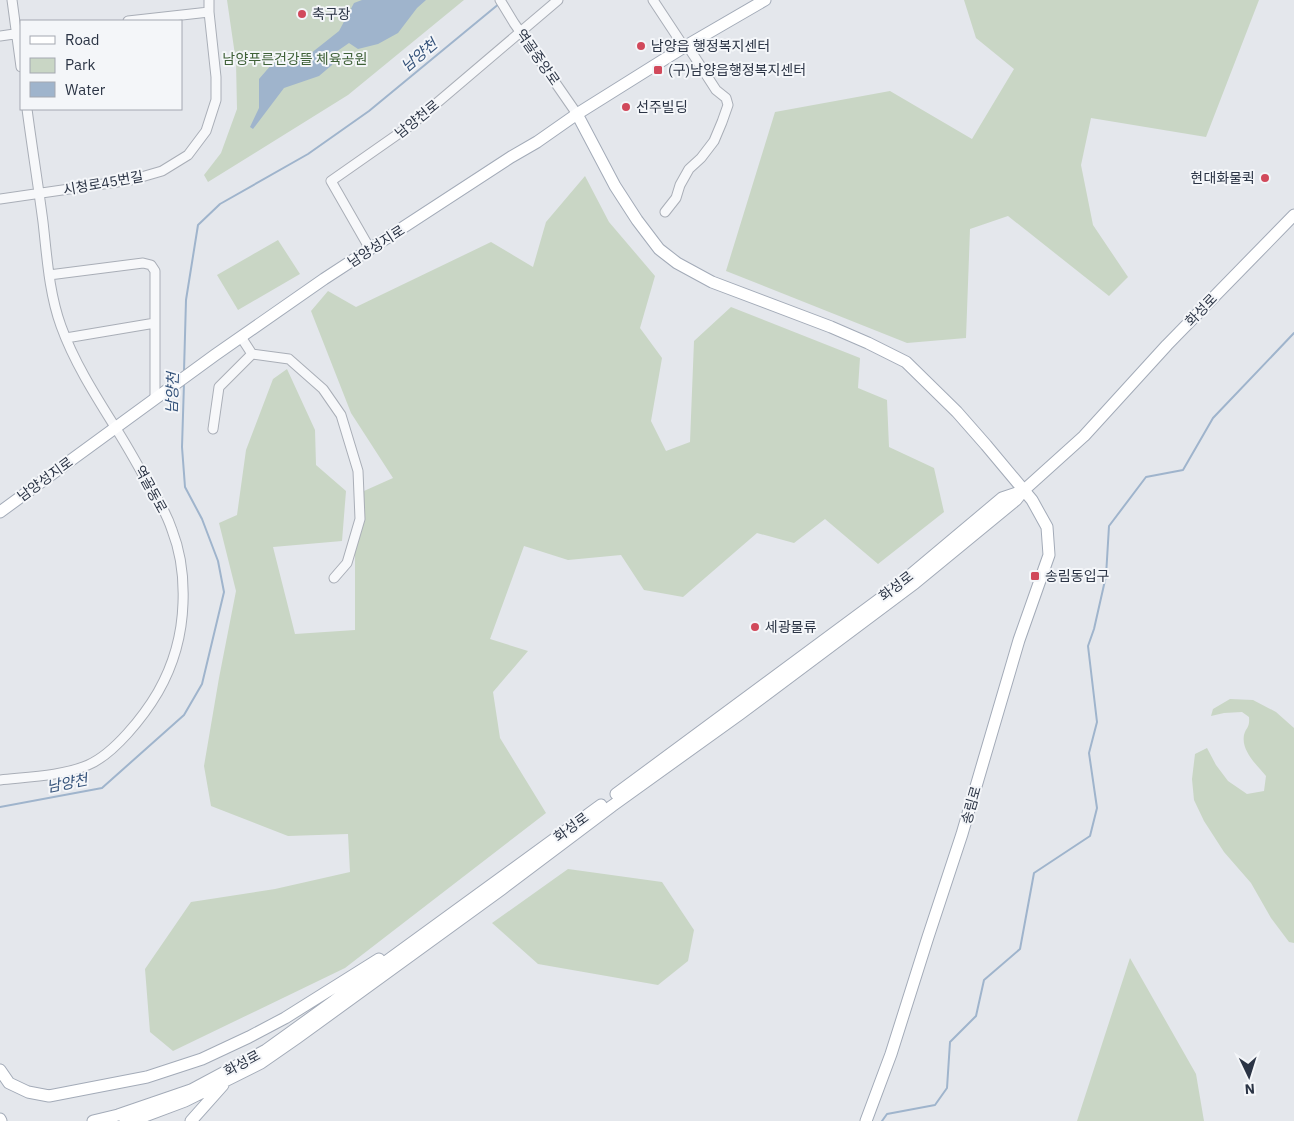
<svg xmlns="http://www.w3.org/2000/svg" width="1294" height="1121" viewBox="0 0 1294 1121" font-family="'IBM Plex Sans','Noto Sans KR',sans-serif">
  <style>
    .green { fill: #c9d6c5 }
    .water { fill: #9fb4cc }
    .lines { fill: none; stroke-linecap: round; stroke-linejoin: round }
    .stream { stroke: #9fb4cc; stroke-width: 2 }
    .minor-casing { stroke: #a9aeb7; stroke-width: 11 }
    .major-casing { stroke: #a3abb8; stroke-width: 13 }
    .minor { stroke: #f7f8fa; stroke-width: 9 }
    .major { stroke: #fff; stroke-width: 11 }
    .poi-dot { fill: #d1495b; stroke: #f4f6f9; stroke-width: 2 }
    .labels { text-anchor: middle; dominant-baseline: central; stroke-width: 4; stroke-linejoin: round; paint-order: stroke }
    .poi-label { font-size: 14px; fill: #2b3445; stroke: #f4f6f9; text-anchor: start }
    .street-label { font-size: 14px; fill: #2b3445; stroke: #f4f6f9 }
    .park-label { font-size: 14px; fill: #3f6138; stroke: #f4f6f9 }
    .water-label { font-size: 15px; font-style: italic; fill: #34527a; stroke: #f4f6f9 }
  </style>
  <rect width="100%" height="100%" fill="#e4e7ec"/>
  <path class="green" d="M227 0H464L348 95 208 182 204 175 221 153 237 109 236 62Z
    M964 0H1259L1206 137 1091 118 1081 165 1093 225 1128 277 1109 296 1008 216 970 229 966 338 907 343 726 271 775 112 890 91 972 139 1014 69 976 38Z
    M585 176 609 222 655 276 640 328 662 358 651 421 666 451 690 442 694 341 731 307 860 358 858 388 887 400 889 447 934 468 944 512 878 564 825 519 794 543 757 533 683 597 644 590 621 555 568 560 524 546 490 639 528 651 493 692 500 738 546 813 345 968 173 1051 150 1032 145 969 191 902 275 889 350 872 348 834 288 836 211 806 204 766 219 678 236 591 219 523 237 515 246 450 273 379 287 369 315 430 316 465 346 491 342 541 273 547 295 634 355 630V495L393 478 351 413 311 311 328 291 356 307 491 242 533 267 546 222Z
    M278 240 300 274 238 310 217 275Z
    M1230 699 1253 700 1276 712 1294 728V943L1289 942 1271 918 1251 883 1224 852 1204 821 1194 800 1192 779 1195 754 1207 748 1216 765 1228 781 1247 794 1264 791 1266 776C1257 765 1241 751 1244 735 1246 727 1250 728 1249 717L1242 712 1224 713 1211 716 1213 709Z
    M568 869 662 882 694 930 688 961 658 985 538 964 492 923Z
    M1130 958 1196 1074 1204 1121H1077Z"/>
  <path class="water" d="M362 0H426L417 8 398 33 378 44 358 49 349 43 336 52 332 65 319 76 284 88 253 129 250 127 259 108V79L272 64 310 54 339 31 354 3Z"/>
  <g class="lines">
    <path class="stream" d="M184 371 186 300 198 225 220 204 308 154 369 111 500 3
      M0 807 102 788 184 715 202 684 224 592 218 561 202 519 185 487 182 447 184 383
      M882 1121 887 1114 935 1105 947 1088 950 1042 976 1016 984 980 1020 949 1034 873 1090 836 1097 808 1089 753 1097 722 1088 646 1094 629 1106 576 1109 526 1146 477 1183 470 1213 418 1294 333"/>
    <g class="minor-casing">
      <path id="minor" d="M12 0 21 67
        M500 0 514 23 577 114
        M653 0 684 47
        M128 21 209 12
        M0 36 21 33
        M0 199 131 180 162 171 188 155 206 131 216 100V77L209 12V0
        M665 212 676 198 680 185 689 169 701 158 714 141 722 122 728 105 726 98 716 90 687 45
        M370 249 331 181 411 125 558 0
        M49 275 143 263 151 265 155 271V398
        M241 337 252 354 289 359 323 389 341 415 358 471 360 519 347 563 334 578
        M66 338 155 323
        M213 429 219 387 252 354
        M0 780C27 777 63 776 88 765 114 754 144 716 158 692 174 664 182 635 183 603 184 578 181 553 172 530 166 512 156 496 146 480 136 462 126 444 115 427 95 395 74 362 61 326 49 293 47 257 43 222 38 184 32 147 27 109"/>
    </g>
    <g class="major-casing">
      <path id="major" d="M577 114 615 186 637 220 659 249 677 263 712 282 831 327 868 343 906 362 957 412 986 445 1032 500 1047 527 1049 555 1019 640 962 834 928 937 891 1054 866 1121
        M0 512 215 355 324 279 511 157 537 142 577 114 684 47 765 0
        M616 794 896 587 1002 498 1023 491
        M0 1070 9 1083 28 1092 49 1096 147 1077 202 1059 249 1037 285 1018 379 959
        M0 1119 1 1121
        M93 1121 118 1115 191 1090 266 1050 334 1001 380 966 601 805
        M125 1121 145 1116 185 1101 261 1063 297 1038 502 889 612 806 740 714 915 583 1016 500 1023 491 1084 436 1167 345 1294 215
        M191 1121 223 1085"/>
    </g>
    <use href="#minor" class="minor"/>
    <use href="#major" class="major"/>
  </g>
  <g class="poi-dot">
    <circle cx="302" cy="14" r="5"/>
    <circle cx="641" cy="46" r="5"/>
    <rect x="653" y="65" width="10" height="10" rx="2.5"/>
    <circle cx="626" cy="107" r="5"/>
    <circle cx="1265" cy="178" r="5"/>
    <rect x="1030" y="571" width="10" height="10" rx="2.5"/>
    <circle cx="755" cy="627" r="5"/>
  </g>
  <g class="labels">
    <g class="poi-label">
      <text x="312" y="14">축구장</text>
      <text x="651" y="46">남양읍 행정복지센터</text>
      <text x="668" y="70">(구)남양읍행정복지센터</text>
      <text x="636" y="107">선주빌딩</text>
      <text x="1255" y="178" text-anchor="end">현대화물퀵</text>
      <text x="1045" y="576">송림동입구</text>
      <text x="765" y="627">세광물류</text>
    </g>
    <g class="street-label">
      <text transform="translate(538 57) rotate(55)">역골중앙로</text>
      <text transform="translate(417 119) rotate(-39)">남양천로</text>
      <text transform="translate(103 183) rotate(-10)">시청로45번길</text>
      <text transform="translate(376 246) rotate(-33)">남양성지로</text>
      <text transform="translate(1201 310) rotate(-46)">화성로</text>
      <text transform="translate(45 479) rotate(-36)">남양성지로</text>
      <text transform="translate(151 489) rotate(61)">역골동로</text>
      <text transform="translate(896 586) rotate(-38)">화성로</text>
      <text transform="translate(971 805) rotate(-74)">송림로</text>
      <text transform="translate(571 827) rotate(-36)">화성로</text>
      <text transform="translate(242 1063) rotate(-28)">화성로</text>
    </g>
    <g class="park-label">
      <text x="295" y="59">남양푸른건강뜰 체육공원</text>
    </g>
    <g class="water-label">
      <text transform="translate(419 55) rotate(-40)">남양천</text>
      <text transform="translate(172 393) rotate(-88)">남양천</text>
      <text transform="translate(67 783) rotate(-11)">남양천</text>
    </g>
  </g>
  <rect x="20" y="20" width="162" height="90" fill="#f4f6f9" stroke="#a4a8b1"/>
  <rect x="30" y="36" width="25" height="8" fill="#ffffff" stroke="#a4a8b1"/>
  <text x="65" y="45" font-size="15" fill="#2b3445">Road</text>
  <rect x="30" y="58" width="25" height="15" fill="#c9d6c5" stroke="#a4a8b1"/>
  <text x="65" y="70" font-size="15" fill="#2b3445">Park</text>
  <rect x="30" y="82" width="25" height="15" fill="#9fb4cc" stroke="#a4a8b1"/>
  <text x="65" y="95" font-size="15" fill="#2b3445">Water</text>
  <g transform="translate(1249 1076) rotate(176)" stroke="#f4f6f9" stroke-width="4" paint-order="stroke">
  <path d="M0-4L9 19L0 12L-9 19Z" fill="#2b3445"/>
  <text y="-8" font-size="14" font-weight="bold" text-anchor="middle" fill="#2b3445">N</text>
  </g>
</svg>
